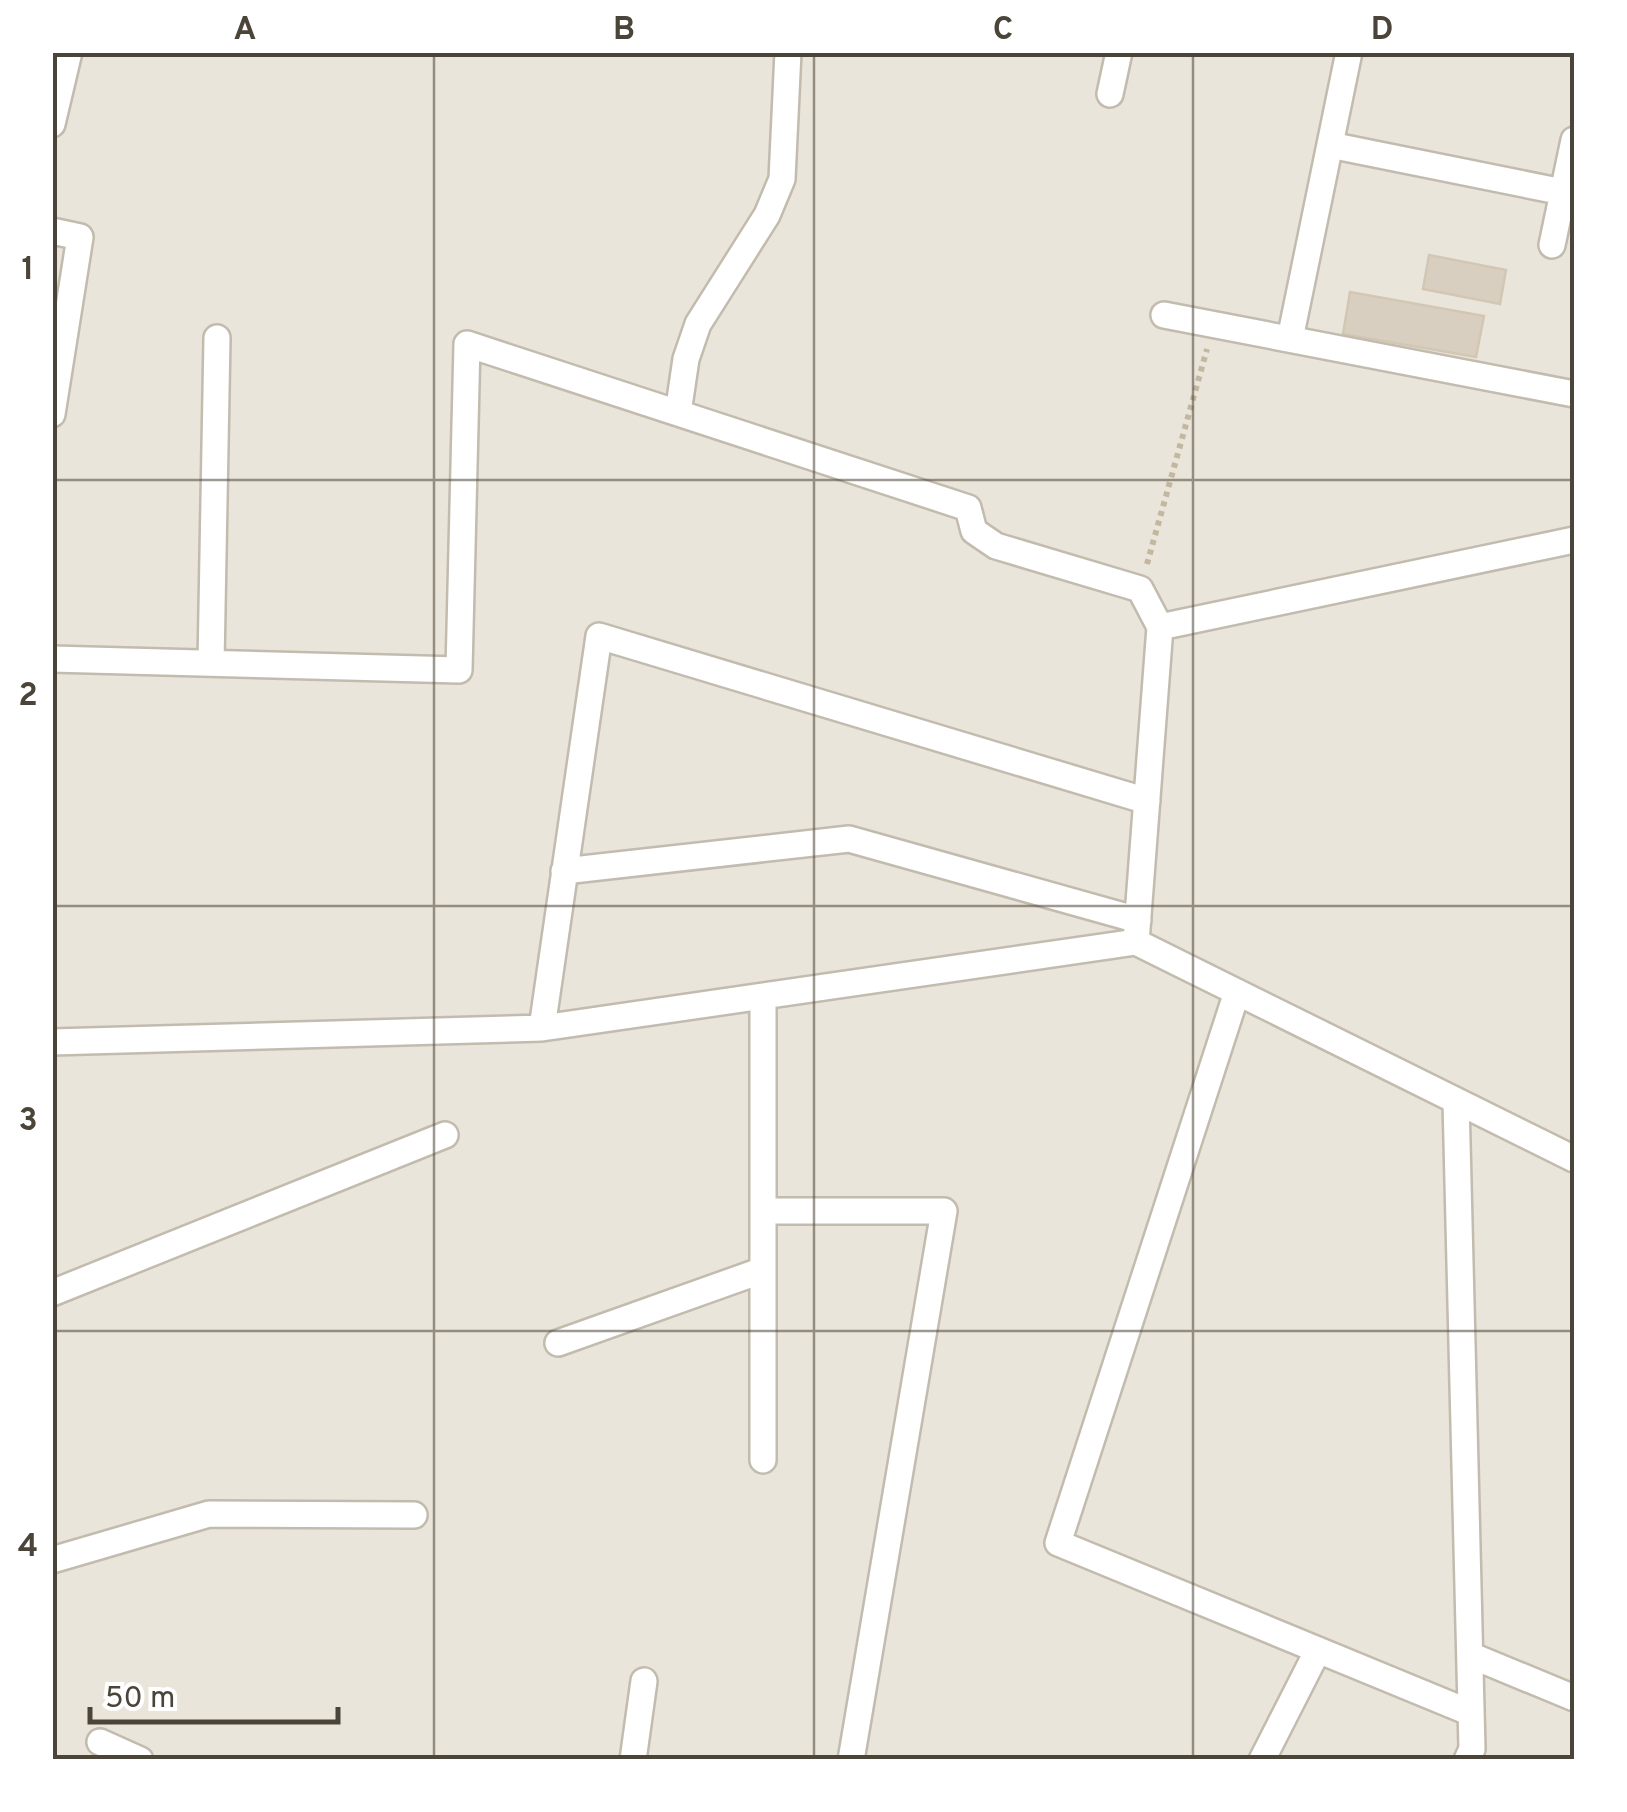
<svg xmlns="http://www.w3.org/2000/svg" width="1627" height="1812" viewBox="0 0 1627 1812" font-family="Overpass,sans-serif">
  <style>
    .residential { fill: #eae5da }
    .building { fill: #d8cfc1; stroke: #d3c7b4; stroke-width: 2.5 }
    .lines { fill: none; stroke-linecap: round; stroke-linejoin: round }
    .minor-casing { stroke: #c2bbae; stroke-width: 30 }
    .path { stroke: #c4b79f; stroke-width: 6; stroke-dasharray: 5 5; stroke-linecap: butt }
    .minor { stroke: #fff; stroke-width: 25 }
    .grid { fill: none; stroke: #4b4439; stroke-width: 2.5; stroke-opacity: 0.55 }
    .neatline { fill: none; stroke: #4b4439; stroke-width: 4 }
    .grid-label { font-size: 32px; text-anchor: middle; font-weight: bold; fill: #4b4439 }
  </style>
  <rect width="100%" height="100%" fill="#f6f3ec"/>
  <path class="residential" d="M53 53H1574V1759H53Z"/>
  <path class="building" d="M1429 255 1506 270 1500 304 1423 289Z
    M1350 292 1484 316 1476 357 1343 334Z"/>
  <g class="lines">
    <g class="minor-casing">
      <path id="minor" d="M1110 94 1119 52
        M52 124 69 52
        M1330 145 1563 192
        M52 231 80 237 52 414
        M1552 245 1574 140
        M1164 315 1574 394
        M1290 339 1349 52
        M678 413 686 359 698 324 767 215 782 179 788 52
        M1160 627 1574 540
        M52 659 459 670 467 344 968 508 974 531 996 546 1140 589 1160 627 1136 942
        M211 663 217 338
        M564 871 849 839 1138 920
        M1237 992 1058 1543 1471 1713
        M763 996V1460
        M542 1028 599 636 1147 801
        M52 1042 542 1028 1136 942 1574 1159
        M1456 1101 1472 1749 1467 1760
        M763 1211H944L851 1760
        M52 1293 445 1135
        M558 1343 763 1270
        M52 1560 209 1514 414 1515
        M1470 1655 1574 1698
        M100 1742 140 1760
        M633 1760 644 1681
        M1262 1760 1318 1650"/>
    </g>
    <path class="path" d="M1147 564 1207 349"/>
    <use href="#minor" class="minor"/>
  </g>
  <path class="grid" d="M434 52V1760M814 52V1760M1193 52V1760M52 480H1574M52 906H1574M52 1331H1574"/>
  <rect width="1627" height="1812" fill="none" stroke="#ffffff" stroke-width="110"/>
  <path d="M90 1707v15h248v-15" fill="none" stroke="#4b4439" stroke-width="5"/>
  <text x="105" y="1707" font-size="30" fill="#4b4439" stroke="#ffffff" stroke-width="8" paint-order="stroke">50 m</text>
  <rect x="55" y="55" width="1517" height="1702" class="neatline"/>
  <g class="grid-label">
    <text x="245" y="39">A</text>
    <text x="624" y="39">B</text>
    <text x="1003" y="39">C</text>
    <text x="1382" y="39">D</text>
    <text x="28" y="279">1</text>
    <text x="28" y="705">2</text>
    <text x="28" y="1130">3</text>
    <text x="28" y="1556">4</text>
  </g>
</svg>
